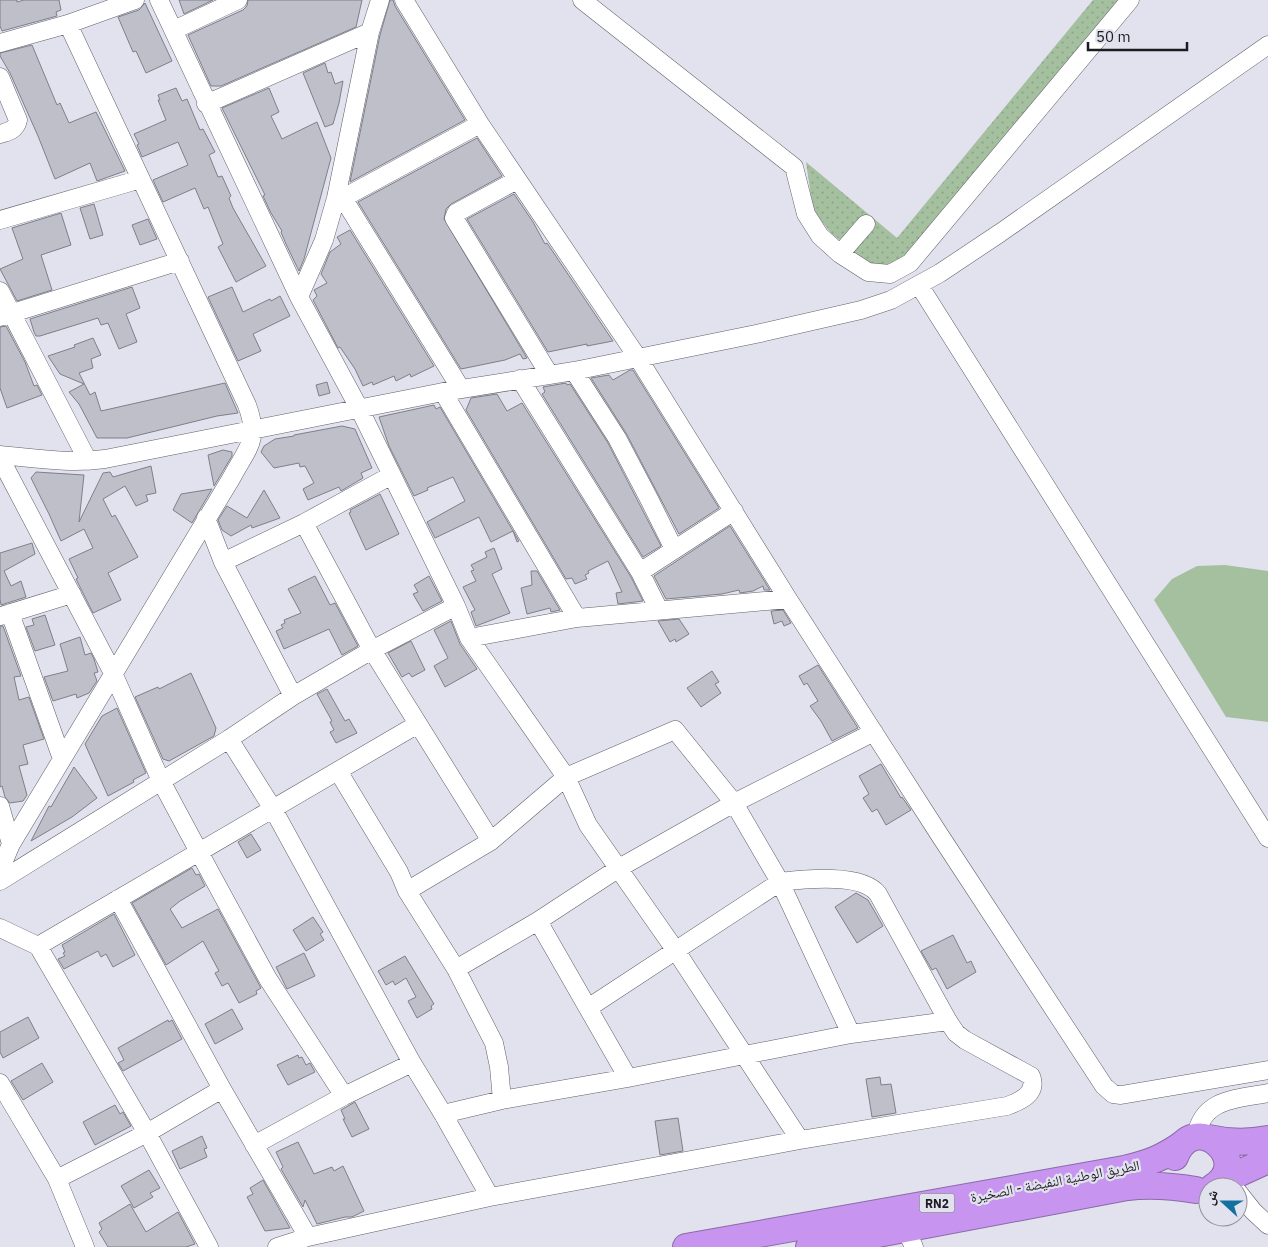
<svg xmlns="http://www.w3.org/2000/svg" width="1268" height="1247" viewBox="0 0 1268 1247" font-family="'IBM Plex Sans','Noto Naskh Arabic',sans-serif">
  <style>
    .grass { fill: url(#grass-dots) }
    .pitch { fill: #a4c09f }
    .building { fill: #bfbfca; stroke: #7f7f89 }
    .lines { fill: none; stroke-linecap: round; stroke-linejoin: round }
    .minor-casing { stroke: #60606a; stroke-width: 19 }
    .highway-casing { stroke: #8b6aa7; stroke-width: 28 }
    .minor { stroke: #fff; stroke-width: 18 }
    .highway { stroke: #c794ef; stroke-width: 26 }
    .labels { text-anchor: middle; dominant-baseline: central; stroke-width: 4.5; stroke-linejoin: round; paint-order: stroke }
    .shield { fill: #e2e2ee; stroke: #57575e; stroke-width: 1 }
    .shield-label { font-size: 12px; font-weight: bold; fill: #1c1b20 }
    .street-label { font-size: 14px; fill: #1c1b20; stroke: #e2e2ee }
  </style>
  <defs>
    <pattern id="grass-dots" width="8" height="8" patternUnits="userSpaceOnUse" patternTransform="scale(1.25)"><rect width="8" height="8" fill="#a4c09f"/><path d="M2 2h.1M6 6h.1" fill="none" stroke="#8da489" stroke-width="1.8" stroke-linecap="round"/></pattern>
  </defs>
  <rect width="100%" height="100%" fill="#e2e2ee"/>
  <path class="grass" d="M1093 0H1121L904 259 887 267 869 264 831 233 813 210 806 162 897 238Z"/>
  <path class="pitch" d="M1225 565 1268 571V722L1226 717 1154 600 1172 579 1197 566Z"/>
  <path class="building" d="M0 0H17V2L24 0H59L61 10 56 12 57 16 2 31 0 26Z
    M179 0H213L184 14Z
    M248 0H362L356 27 221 86H211L188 35 243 10 247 6Z
    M390 0H393L395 6 465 120 350 182 380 35Z
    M145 3 172 61 146 73 136 51 133 52 118 17 139 10Z
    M32 45 57 105 60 103 69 123 96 112 125 171 97 181 90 163 55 179 38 136 10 73 0 56V53Z
    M325 63 328 73 331 72 335 84 343 81 339 103 333 124 325 127 303 73Z
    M176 88 182 101 187 99 200 130 203 129 215 152 209 155 218 177 222 176 231 196 229 198 233 208 266 266 236 282 218 247 223 244 208 207 204 209 195 188 163 202 153 180 188 165 178 142 142 157 137 145 139 144 134 134 166 120 158 100H160L158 95Z
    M269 88 279 112 271 116 282 139 317 122 331 158 304 259 299 271 286 244 281 232 282 231 271 213 263 196 265 195 222 108Z
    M477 138 502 176 451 204 446 209 444 219 527 358 523 359 520 354 505 360 461 369 358 202Z
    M514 194 533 222 545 244 547 243 613 341 587 346V344L548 352 467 219Z
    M94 204 103 235 90 239 80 208Z
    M61 213 71 245 41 255 52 290 17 301 0 269 23 259 12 228Z
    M148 219 157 239 140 245 132 225Z
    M350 230 434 366 411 377 410 374 396 381 394 376 373 385 372 382 363 386 355 369 340 347 338 348 313 300 317 296 314 290 327 283 321 274 330 252 341 244 337 237Z
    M132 287 140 308 126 314 137 342 119 349 108 323 101 325 98 318 40 336H36L34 332 30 319Z
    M232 287 243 312 270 299 271 301 280 296 290 316 253 334 261 351 238 361 208 297Z
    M6 326 25 362 34 386 37 385 42 395 7 408 0 388V327Z
    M93 338 101 355 91 359 93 368 79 373 90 395 95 392 101 411 225 383 238 413 217 416 127 438H97L79 404 69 392 84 384 60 374 48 356 75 347 74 345Z
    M630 370H633L719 508 679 534 626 433 591 378 609 375 613 380Z
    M327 382 330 393 319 396 316 385Z
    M566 383 567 385 570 384 608 443 661 546 643 557 542 394 545 392 543 387Z
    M497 394 507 411 522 403 631 577 643 601 618 604 616 593 622 592 608 561 588 571 589 573 585 575 587 579 575 584 572 578 566 579 466 410 471 398Z
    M434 405 436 409 440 407 519 541 517 542 513 531 491 542 479 517 435 538 427 522 465 501 453 477 427 488 428 490 414 496 389 446 379 417Z
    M342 426 355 429 372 468 361 473 363 478 341 491 339 487 308 500 303 489 314 483 305 466 300 467 299 463 274 468 261 452 264 446 275 439 294 436V435Z
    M223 450 232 452V456L214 486 208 455Z
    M151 466 156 493 146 495 148 501 136 506 125 486 103 499 112 517 115 515 138 557 108 573 121 600 93 613 76 579 78 578 69 559 93 548 84 529 61 541 49 514 31 478 36 472 84 475 79 522 103 473 110 472 113 477Z
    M212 489 192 523 173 510 181 494Z
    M264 490 280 518 252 528 251 525 231 536 222 530 218 520 227 506 247 518Z
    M380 494 399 534 366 550 349 513 351 512 350 510Z
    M730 526 770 590H764L763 586 753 591 740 593 739 590 722 594 666 599 654 576Z
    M32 543 35 554 4 571 11 586 21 581 26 597 1 605 0 599V553Z
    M494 548 502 569 492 574 510 613 476 626 471 612 475 610 463 587 476 581 471 571 474 570 471 565 487 557 485 552Z
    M531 571H537L560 610 551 612 550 608 527 614 521 588 532 585Z
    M315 576 330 605 335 603 358 646 342 655 329 629 284 649 276 631 283 628 281 625 285 623 284 620 301 613 288 589Z
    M429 576 442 601 423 611 413 594 418 592 414 585Z
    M783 610 791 623 784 626 782 621 774 624 771 611Z
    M45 615 55 645 35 651 26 627 34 625 32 619Z
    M679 619 689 634 676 642 675 639 670 642 658 621Z
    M451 621 460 644 477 669 445 687 434 666 448 658 434 630Z
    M0 626H3L21 676 14 677 19 700 29 697 44 739 23 745 28 764 19 766 27 795 23 801 10 803 5 797 2 786 0 787Z
    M80 637 85 655 91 653 94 659 98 672 94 673 97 681 89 693 77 698 76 694 53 701 44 677 68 671 60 644Z
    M411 641 425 670 412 677 409 673 402 677 388 653Z
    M818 665 858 728 832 741 821 721 810 706 818 701 807 683 804 685 799 676Z
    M712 671 719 682 715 684 721 693 701 707 687 688Z
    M191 673 216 728 214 736 169 761 163 759 135 697 158 687 159 689Z
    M327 689 345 721 349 719 357 733 336 743 330 732 334 730 330 722 332 721 317 694Z
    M117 708 146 773 133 780 134 782 108 796 85 744 102 716Z
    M881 764 901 798 902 797 911 810 886 825 877 809 872 812 863 798 869 794 859 776Z
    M74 767 97 798 72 817 31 841 49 806 51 807Z
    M251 834 261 850 247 858 238 842Z
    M192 868 196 875 199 874 205 886 180 901 170 909 182 928 218 909 261 988 256 991 257 994 239 1003 228 983 222 986 215 973 219 971 203 941 166 965 132 903Z
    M856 893 868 900 883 926 857 943 835 907Z
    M114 914 135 955 113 967 106 954 101 957 98 951 64 969 58 959 65 956 63 953 65 952 62 945Z
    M313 917 323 932 320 934 324 940 306 951 293 930Z
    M953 935 967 963 971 961 976 972 947 989 936 968 932 970 921 951Z
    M304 953 315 976 287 989 276 967Z
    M405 956 434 1004 431 1006 432 1009 417 1018 408 1001 416 997 406 978 395 985 393 981 386 985 378 971Z
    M232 1009 243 1029 215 1044 205 1024Z
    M28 1017 39 1038 3 1058 0 1052V1032Z
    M168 1020 169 1022 172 1020 182 1039 123 1071 118 1063 124 1060 118 1048Z
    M298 1055 299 1058 302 1057 306 1065 310 1063 315 1072 288 1085 277 1065Z
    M42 1063 53 1082 23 1100 11 1081Z
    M880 1077 881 1085 891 1084 896 1113 872 1117 866 1079Z
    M355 1102 369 1129 352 1137 343 1119H345L341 1110Z
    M115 1105 120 1114 123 1112 131 1126 95 1145 83 1122Z
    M678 1118 683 1151 660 1155 655 1121Z
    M202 1136 207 1148 204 1149 207 1157 180 1169 172 1151Z
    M298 1142 314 1174 332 1167 334 1171 343 1166 364 1211 352 1217H345L317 1224 305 1200 303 1207 281 1169 283 1167 276 1152Z
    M149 1170 160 1188 150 1193 153 1197 134 1208 121 1186Z
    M263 1180 290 1228 265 1231 247 1197 253 1194 250 1188Z
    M130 1204 146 1232 178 1212 195 1244 186 1247H108L99 1232 102 1229 99 1223Z"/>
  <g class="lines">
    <g class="minor-casing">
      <path id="minor" d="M159 0 299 297 359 408 456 606 469 638 566 777 588 825 676 951 800 1140
        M404 0 480 124 638 358 788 599 939 834 1104 1086 1113 1094 1121 1095 1268 1070
        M582 0 794 167 806 214 820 236 840 254 868 272 890 274 910 263 1130 0
        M174 30 238 0
        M0 43 68 24 135 0
        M0 77 18 120C16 130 8 132 0 134
        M206 104 370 32
        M517 180 456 213 454 218 549 374
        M336 198H343L480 124
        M343 198 461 389
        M0 220 141 179
        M840 254 866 224
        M919 285 1268 838
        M0 291 88 461
        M299 297 324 240 336 198 370 32 380 0
        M0 317 180 261
        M574 371 617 438 648 497 674 549
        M520 379 640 572 659 610
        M443 392 577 618
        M0 455C35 458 70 464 105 459L443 392 574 371 756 334 861 310 891 300 940 273 1000 233 1268 45
        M0 458 113 673 161 781 199 852 268 979 344 1096
        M206 518 223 562 293 696
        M304 523 372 650 491 841
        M223 562 304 523 392 475
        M640 572 734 511
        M10 613 62 759
        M1 616 72 594
        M469 638 577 618 788 599
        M229 739 273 809 412 1063 443 1114 490 1197
        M338 771 399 872 407 891 456 969 494 1043 499 1067 502 1100
        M0 806 11 844
        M0 870 11 844 232 477C248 447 260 440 247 405L68 24
        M0 881 229 739 293 696 372 650 456 606
        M407 891 491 841 566 777 675 730 734 803 619 868 538 921 456 969
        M118 899 222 1089 308 1237
        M538 921 628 1078
        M0 928 38 946 147 1133 209 1247
        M38 946 418 724
        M851 1034 780 882 734 803 874 732
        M0 1083 57 1179 85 1247
        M443 1114 502 1100 628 1078 851 1034 948 1021
        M1196 1137C1202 1098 1237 1099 1268 1093
        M254 1145 344 1096 412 1063
        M57 1179 147 1133 222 1089
        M1238 1192 1253 1211 1268 1225
        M906 1230 914 1247
        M277 1247 308 1237 490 1197 800 1140 1007 1106C1020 1101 1038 1094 1031 1076L965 1040 956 1033 948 1021 878 894C862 873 805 879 780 882L588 1008"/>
    </g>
    <g class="highway-casing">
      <path id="highway" d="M1209 1138C1230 1143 1247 1143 1268 1139
        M1175 1157C1194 1107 1255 1161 1213 1187
        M1220 1182 1268 1160
        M686 1247 1124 1169C1149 1163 1163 1158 1184 1143
        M809 1247 1127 1187C1151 1184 1173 1186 1196 1190"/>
    </g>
    <use href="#minor" class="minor"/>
    <use href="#highway" class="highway"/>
  </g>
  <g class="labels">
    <rect class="shield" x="919.5" y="1193.5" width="35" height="19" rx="4"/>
    <g class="shield-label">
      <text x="937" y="1203">RN2</text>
    </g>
    <g class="street-label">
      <text transform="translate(1055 1181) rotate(-11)">الطريق الوطنية النفيضة - الصخيرة</text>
    </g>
  </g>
  <g transform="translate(1223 1202) rotate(291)"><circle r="24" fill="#e2e2ee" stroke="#93929c"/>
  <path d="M0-4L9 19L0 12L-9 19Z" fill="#14719f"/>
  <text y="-8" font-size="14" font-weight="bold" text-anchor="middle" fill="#1c1b20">ش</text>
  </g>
  <path d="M1088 42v8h99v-8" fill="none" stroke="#1c1b20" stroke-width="2.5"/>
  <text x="1096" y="42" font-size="15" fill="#1c1b20" stroke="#e2e2ee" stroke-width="4" paint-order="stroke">50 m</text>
</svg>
